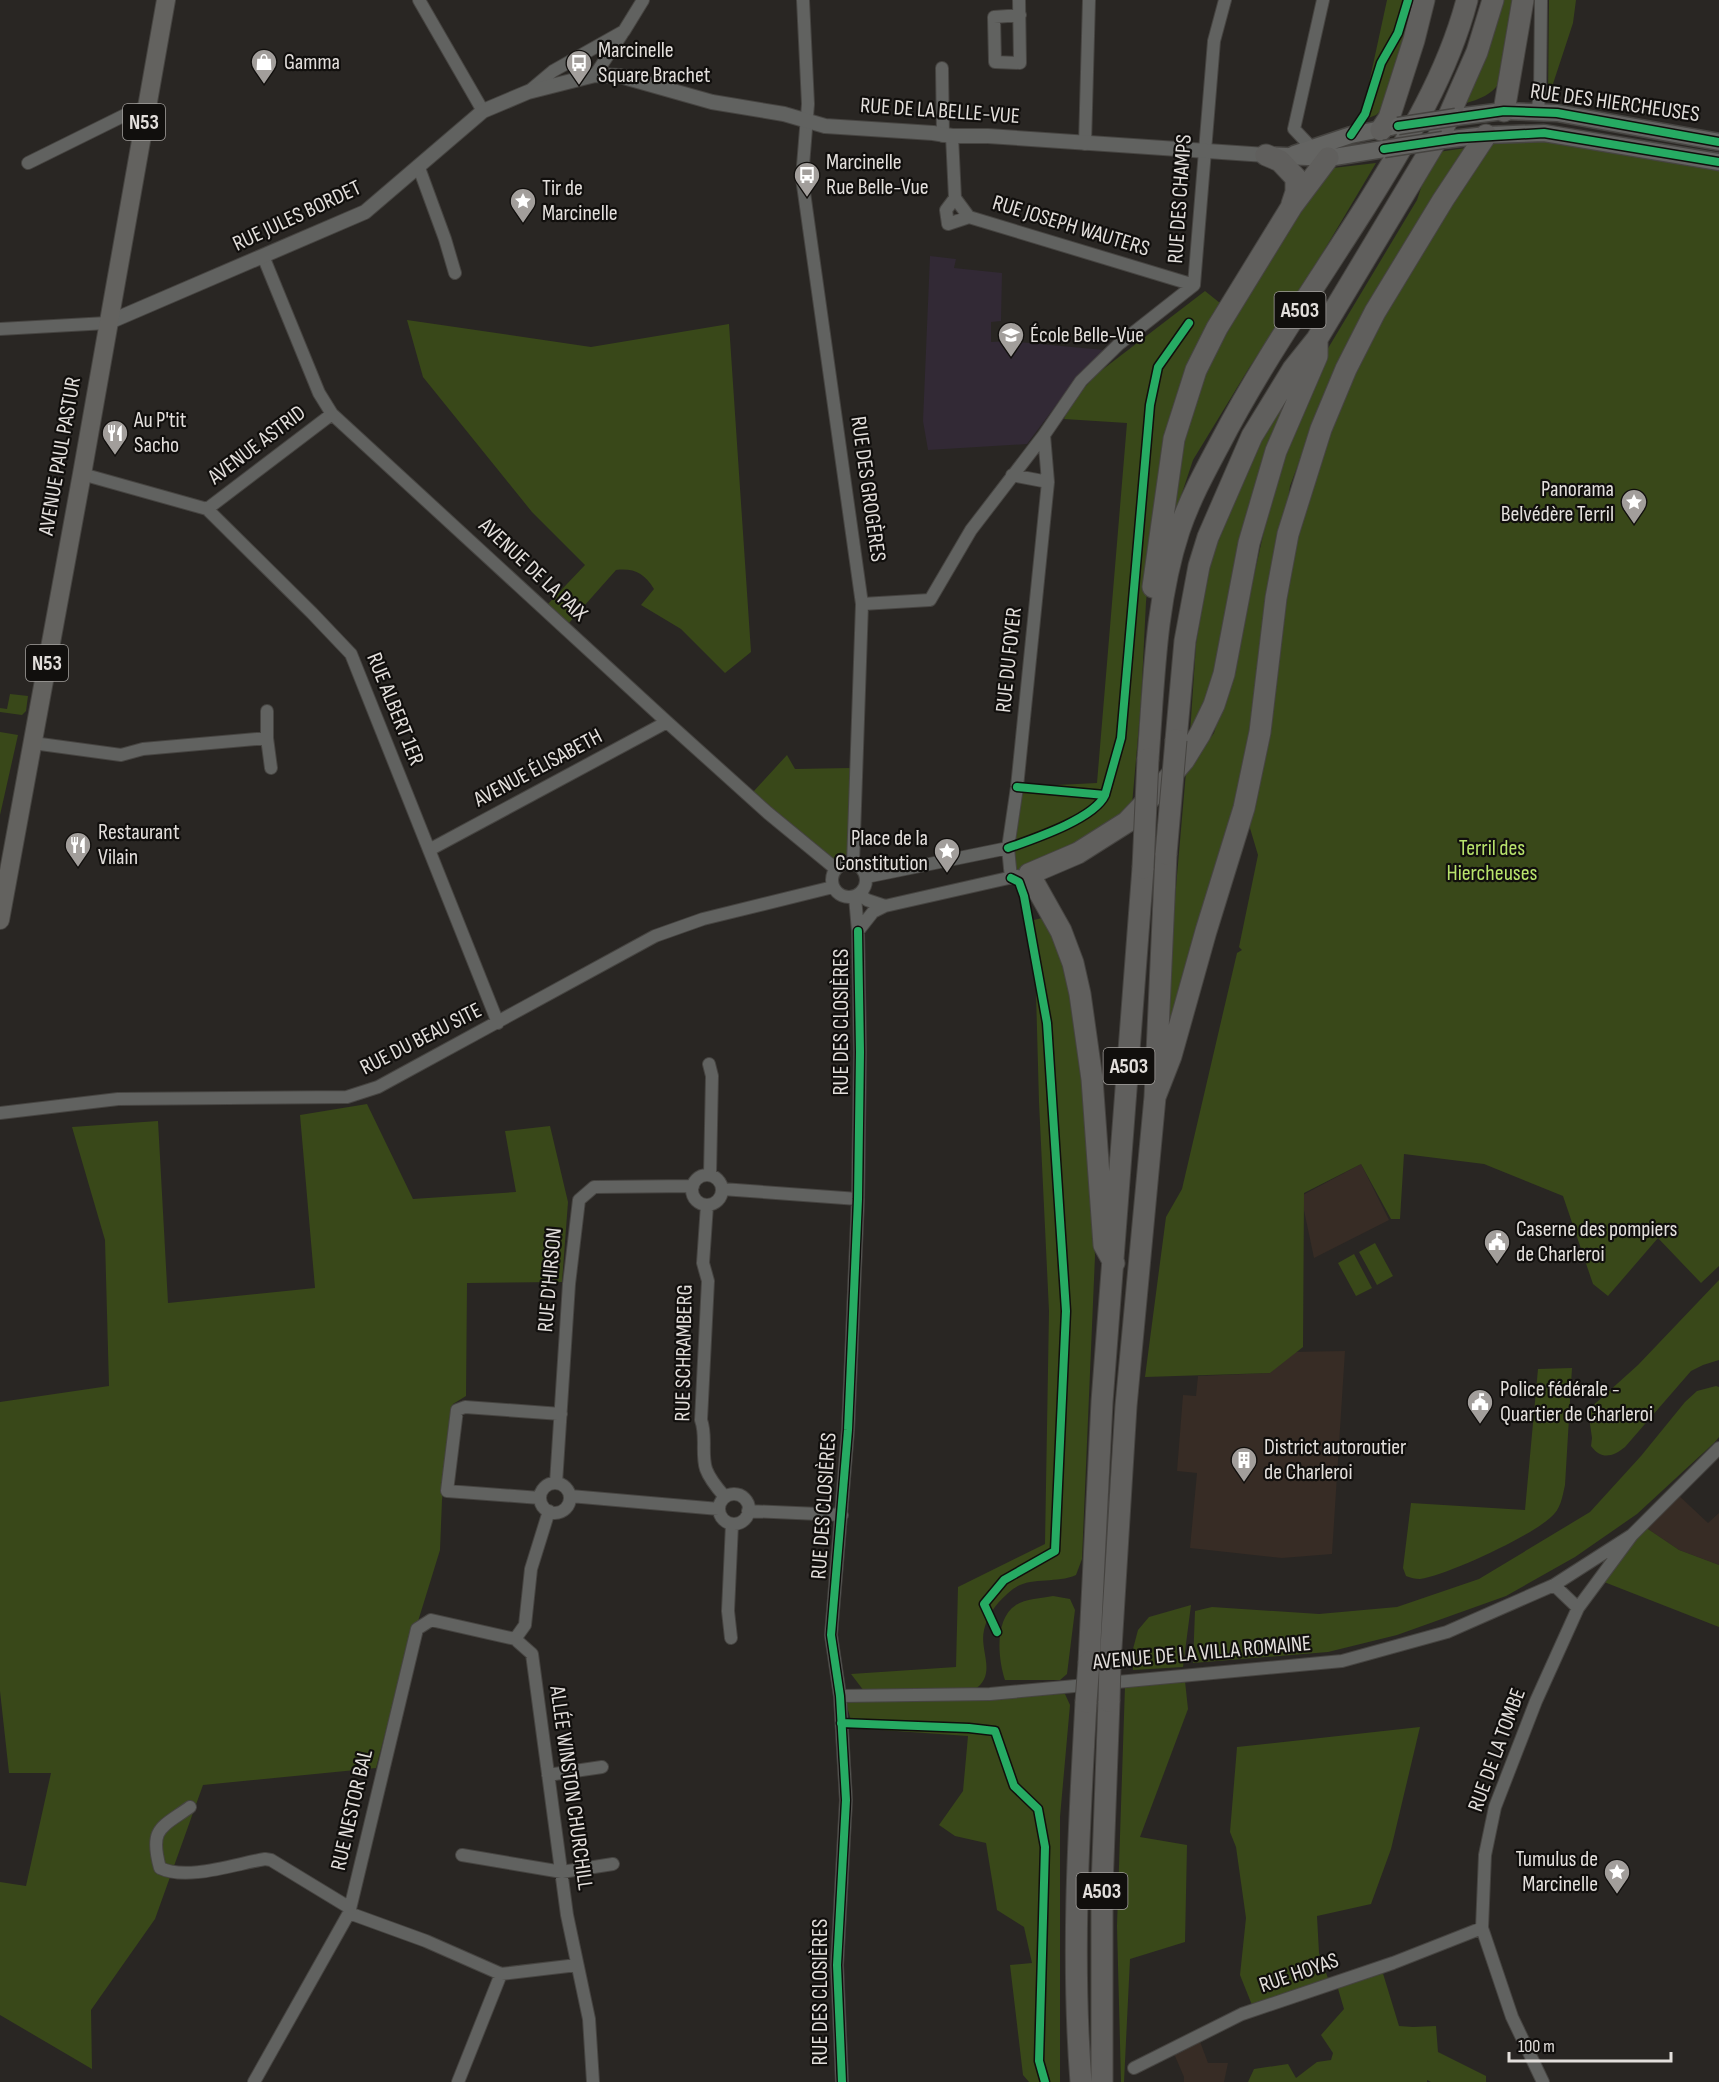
<svg xmlns="http://www.w3.org/2000/svg" width="1719" height="2082" viewBox="0 0 1719 2082" font-family="'Sofia Sans Condensed',sans-serif">
  <style>
    .built { fill: #372c25 }
    .education { fill: #322935 }
    .green { fill: #394819 }
    .lines { fill: none; stroke-linecap: round; stroke-linejoin: round }
    .minor-casing { stroke: #464441; stroke-width: 14 }
    .tertiary-casing { stroke: #464441; stroke-width: 16 }
    .secondary-casing { stroke: #464441; stroke-width: 19 }
    .primary-casing { stroke: #464441; stroke-width: 20 }
    .motorway-casing { stroke: #464441; stroke-width: 23 }
    .minor { stroke: #616260; stroke-width: 12 }
    .tertiary { stroke: #616260; stroke-width: 14 }
    .secondary { stroke: #646462; stroke-width: 16 }
    .primary { stroke: #63625f; stroke-width: 18 }
    .motorway { stroke: #605f5d; stroke-width: 21 }
    .secondary-bridge-casing { stroke: #464441; stroke-width: 19; stroke-linecap: butt }
    .motorway-bridge-casing { stroke: #464441; stroke-width: 23; stroke-linecap: butt }
    .secondary-bridge { stroke: #646462; stroke-width: 16 }
    .motorway-bridge { stroke: #605f5d; stroke-width: 21 }
    .cycleway-casing { stroke: #110f0d; stroke-width: 11 }
    .cycleway { stroke: #26ab63; stroke-width: 8 }
    .labels { text-anchor: middle; dominant-baseline: central; stroke-width: 4.5; stroke-linejoin: round; paint-order: stroke }
    .shield { fill: #110f0d; stroke: #a4a19e; stroke-width: 1.5 }
    .shield-label { font-size: 21px; font-weight: bold; fill: #e3dfdc }
    .poi-label { font-size: 22px; fill: #e3dfdc; stroke: #110f0d; text-anchor: start }
    .street-label { font-size: 22px; fill: #e3dfdc; stroke: #110f0d }
    .park-label { font-size: 22px; fill: #b8e36c; stroke: #110f0d }
  </style>
  <rect width="100%" height="100%" fill="#292623"/>
  <path class="built" d="M1361 1164 1389 1220 1314 1258 1301 1196Z
    M1345 1351 1332 1554 1282 1558 1190 1548 1197 1473 1177 1471 1183 1395 1196 1396 1198 1376 1270 1373 1291 1352Z
    M1675 1492 1708 1523 1719 1513V1565L1679 1550 1642 1525Z
    M1198 2036 1208 2063H1228L1224 2082H1184V2077L1172 2049Z"/>
  <path class="education" d="M930 256 956 259 954 268 1002 273 1001 321 991 322V342L1009 341 1104 350 1075 380 1027 444 928 450 923 421Z"/>
  <path class="green" d="M1387 0H1414L1404 52 1385 107 1376 115 1356 123 1366 97Z
    M1501 0H1515C1513 16 1511 31 1508 47 1503 83 1500 94 1463 104Z
    M1549 0H1576L1573 23 1548 99Z
    M1532 133 1719 162V1266L1701 1283 1658 1238 1608 1296 1593 1284 1563 1196 1484 1164 1404 1154 1400 1219H1391L1361 1164 1304 1193 1303 1347 1270 1373 1145 1377 1166 1217 1182 1189 1237 953 1242 950 1239 947 1258 855 1244 808 1276 598 1321 429 1486 135Z
    M1466 148 1312 428 1290 486 1238 809 1162 1048 1186 772 1214 733 1234 665 1281 455 1327 350 1417 200 1425 176 1438 152Z
    M1376 163 1291 306 1249 368 1193 460 1174 517V477L1199 384 1259 275 1317 183 1333 168Z
    M1205 291 1220 303 1185 375 1158 483 1146 602 1141 702 1132 805 1094 834 1011 878 1017 787 1097 783 1127 423 1064 419 1070 403 1098 373Z
    M407 320 591 347 729 324 751 652 725 673 681 629 641 605 654 589C644 573 634 568 616 570L569 623 548 604 585 565 532 512 423 377Z
    M1294 384 1206 708 1190 734 1196 644 1210 556 1250 460Z
    M10 694 28 696 26 711 22 715 0 712V708L7 709Z
    M0 732 18 735 0 815Z
    M787 755 795 769 851 768 848 854 835 862 753 792Z
    M1046 917 1071 967 1089 1127 1095 1256 1082 1559 1076 1575C1056 1584 1031 1576 1013 1589 999 1600 988 1613 984 1630 979 1652 998 1674 974 1690L864 1691 851 1674 956 1667 958 1587 1045 1544 1049 1311 1039 1102 1034 920Z
    M367 1104 413 1199 516 1192 505 1131 550 1126 568 1202 562 1282 467 1283 466 1396 453 1404 442 1500 440 1550 395 1696 376 1768 203 1785 155 1919 91 2010 92 2069 0 2015V1882L26 1886 51 1773H9L0 1691V1402L109 1386 105 1240 72 1127 158 1121 168 1303 315 1288 300 1115Z
    M1375 1243 1393 1276 1377 1285 1359 1252Z
    M1354 1254 1372 1288 1356 1296 1338 1263Z
    M1719 1280V1360L1703 1365 1691 1371 1625 1447C1613 1457 1601 1460 1591 1446L1592 1438 1588 1410 1638 1365Z
    M1572 1368 1565 1485C1562 1498 1561 1509 1550 1518 1529 1537 1447 1575 1420 1579 1415 1579 1411 1578 1406 1576L1403 1568 1411 1503 1525 1510 1538 1369Z
    M1716 1386 1719 1387V1437L1715 1442 1637 1514 1575 1557 1506 1596 1397 1635 1328 1652 1193 1663 1195 1611 1212 1607 1319 1614 1397 1607 1479 1579 1590 1512 1641 1456 1685 1402 1697 1391Z
    M1642 1525 1679 1550 1719 1565V1627L1599 1580Z
    M1053 1596 1070 1599 1075 1610 1067 1674 1060 1680H1005C998 1659 994 1619 1016 1605 1025 1599 1042 1598 1053 1596Z
    M1191 1605 1183 1667 1133 1670V1649L1138 1630 1149 1617Z
    M1185 1681 1188 1709 1140 1837 1187 1845 1185 1942 1130 1959 1124 2082H1121L1117 1926 1125 1686Z
    M1065 1694 1070 1705 1060 1817V2082H1029L1023 2075 1010 1965 1032 1963 1024 1927 997 1910 986 1843 955 1836 939 1825 963 1791 968 1736 853 1728 845 1699Z
    M1420 1727 1391 1849 1371 1904 1317 1916 1319 1953 1330 1984 1254 2010 1240 1975 1246 1918 1236 1847 1230 1832 1237 1747Z
    M1381 1967 1399 2026 1413 2027 1436 2026 1438 2052 1486 2076V2082H1431L1427 2080V2082H1248L1254 2069 1288 2064 1296 2078 1317 2062 1331 2060 1333 2053 1321 2035 1344 2009 1336 1982Z"/>
  <g class="lines">
    <g class="minor-casing">
      <path id="minor" d="M419 0 483 111
        M803 0 808 104 802 178 862 604 853 864
        M1019 0 1020 63 995 62 994 17 1020 15
        M942 68 943 136
        M595 75 622 34
        M528 92 553 71 624 31 643 0
        M1537 112 1540 95 1541 0
        M952 136 955 198
        M1085 144 1089 0
        M1311 147 1294 129 1323 0
        M28 163 127 114 146 107
        M419 168 445 239 455 273
        M955 198 969 217 948 224 946 210Z
        M969 217 1194 285
        M263 256 319 393 332 414 667 722 768 813 836 869
        M0 329 107 323
        M82 474 207 509 312 613 351 654 498 1023
        M1012 475 1048 482
        M207 509 332 414
        M862 604 930 600 971 530 1044 435
        M267 711V738L271 768
        M33 743 121 755 143 749 267 738
        M429 850 667 722
        M832 880a17 17 0 1 1 34 0a17 17 0 1 1-34 0Z
        M866 877 1008 848
        M1011 878 1008 848 1017 787 1048 482 1044 435 1081 381 1119 344 1194 285 1214 41 1225 0
        M859 894 867 900 885 906 1017 876
        M858 931 873 912 885 906
        M709 1064 712 1076 710 1175
        M0 1113 118 1099 347 1097 378 1087 655 936 703 919 833 887
        M692 1190a15 15 0 1 1 30 0a15 15 0 1 1-30 0Z
        M722 1189 858 1199
        M707 1205 703 1263 708 1281 701 1420C707 1436 701 1453 706 1469 710 1480 718 1489 725 1497
        M556 1483 569 1284 579 1200 594 1187 693 1186
        M540 1498a15 15 0 1 1 30 0a15 15 0 1 1-30 0Z
        M719 1509a15 15 0 1 1 30 0a15 15 0 1 1-30 0Z
        M570 1496 719 1509
        M540 1498 447 1491 457 1410 465 1407 561 1414
        M549 1511 531 1569 525 1625 515 1639 532 1654 567 1915 589 2019 593 2082
        M748 1511 842 1515
        M1554 1585 1578 1608
        M731 1638 728 1611 732 1524
        M840 1696 990 1694 1342 1661 1447 1632 1554 1585 1632 1535
        M548 1775 602 1767
        M190 1807C161 1828 149 1828 160 1868 187 1881 235 1864 265 1859L271 1860 350 1908
        M462 1855 562 1872 613 1864
        M349 1913 426 1941 501 1974 577 1965
        M1134 2068 1242 2014 1393 1963 1482 1928
        M254 2082 349 1913 417 1629 431 1620 515 1639
        M458 2082 501 1974
        M842 2082 837 1965 846 1800 840 1696 831 1635 848 1430 858 1199 860 1052 858 931 855 897
        M1543 2082 1512 2017 1482 1928 1485 1855 1495 1807 1536 1701 1578 1608 1632 1535 1719 1448"/>
    </g>
    <g class="tertiary-casing">
      <path id="tertiary" d="M107 323 365 212 483 111 528 92 595 75 620 76 712 102 784 114 825 126 933 133 952 136H988L1266 155"/>
    </g>
    <g class="secondary-casing">
      <path id="secondary" d="M1456 117 1504 111 1557 113 1719 142
        M1443 140 1486 135 1544 133 1719 162
        M1294 154 1351 135 1391 127
        M1267 155 1328 158 1384 149"/>
    </g>
    <g class="primary-casing">
      <path id="primary" d="M0 920 82 474 166 0"/>
    </g>
    <g class="motorway-casing">
      <path id="motorway" d="M1504 111 1523 0
        M1381 130 1389 118 1414 40 1424 0
        M1266 155 1280 161 1296 178V192L1292 204
        M1153 587 1174 439 1196 370 1217 328 1292 206 1328 158
        M1176 740 1185 641 1199 566 1208 537 1252 436 1293 369 1317 339 1443 129 1477 52 1493 0
        M1148 759C1154 683 1155 604 1179 531 1189 501 1204 473 1219 445 1262 362 1316 285 1366 206 1407 140 1447 76 1467 0
        M1155 1097 1171 1056 1206 931 1244 808 1260 732 1276 598 1288 534 1321 429 1346 369 1375 312 1443 200 1486 135
        M1114 1263 1104 1245 1092 1079 1080 994 1073 963 1061 931 1029 874 1078 853 1127 822 1167 780 1184 760 1200 734 1214 705 1224 674 1249 543 1276 451 1317 356V339
        M1089 1662 1102 1402 1143 868
        M1110 1664 1126 1406 1155 1097 1166 854
        M1081 2082C1071 1955 1079 1829 1086 1702
        M1102 2082V1887L1109 1701"/>
    </g>
    <use href="#minor" class="minor"/>
    <use href="#tertiary" class="tertiary"/>
    <use href="#secondary" class="secondary"/>
    <use href="#primary" class="primary"/>
    <use href="#motorway" class="motorway"/>
    <g class="secondary-bridge-casing">
      <path id="secondary-bridge" d="M1398 126 1456 117
        M1384 149 1443 140"/>
    </g>
    <g class="motorway-bridge-casing">
      <path id="motorway-bridge" d="M1166 854 1176 740
        M1143 868 1148 759
        M1109 1701 1110 1664
        M1086 1702 1089 1662"/>
    </g>
    <use href="#secondary-bridge" class="secondary-bridge"/>
    <use href="#motorway-bridge" class="motorway-bridge"/>
    <g class="cycleway-casing">
      <path id="cycleway" d="M1398 126 1504 111 1557 113 1719 142
        M1351 135 1365 114 1381 63 1398 33 1408 0
        M1384 149 1459 138 1544 133 1719 162
        M1105 795 1121 738 1150 405 1158 367 1189 323
        M1008 848C1033 839 1094 819 1105 795L1017 787
        M997 1632 984 1604 1004 1580 1055 1551 1066 1311 1047 1023 1024 896 1019 882 1011 878
        M841 1723 969 1728 995 1731 1014 1786 1038 1809 1045 1847 1039 2061 1045 2082
        M842 2082 837 1965 846 1800 840 1696 831 1635 848 1430 858 1199 860 1052 858 931"/>
    </g>
    <use href="#cycleway" class="cycleway"/>
  </g>
  <defs>
    <g id="shop-pin" transform="scale(1.35)"><path d="M0 17L-7.5 6A9.5 9.5 0 1 1 7.5 6Z" fill="#a29e9b" stroke="#110f0d"/><path d="M-5-2.5h2.3a2.7 3.5 0 0 1 5.4 0H5L5.5 6h-11ZM-1.5-2.5h3a1.5 2.3 0 0 0-3 0Z" fill="#fff"/></g>
    <g id="bus-pin" transform="scale(1.35)"><path d="M0 17L-7.5 6A9.5 9.5 0 1 1 7.5 6Z" fill="#a29e9b" stroke="#110f0d"/><path d="M-5-6H5V4H4V6H2V4H-2V6H-4V4H-5ZM-3.5-4V0h7V-4ZM-3.5 1.2v1.5H-2V1.2ZM2 1.2v1.5H3.5V1.2Z" fill="#fff"/></g>
    <g id="sight-pin" transform="scale(1.35)"><path d="M0 17L-7.5 6A9.5 9.5 0 1 1 7.5 6Z" fill="#a29e9b" stroke="#110f0d"/><path d="M0-6L1.8-2.2L6-1.7L2.9 1.2L3.7 5.4L0 3.3L-3.7 5.4L-2.9 1.2L-6-1.7L-1.8-2.2Z" fill="#fff"/></g>
    <g id="school-pin" transform="scale(1.35)"><path d="M0 17L-7.5 6A9.5 9.5 0 1 1 7.5 6Z" fill="#a29e9b" stroke="#110f0d"/><path d="M0-5L7-2L0 1L-7-2ZM-4 1L0 2.5L4 1V4Q0 6-4 4Z" fill="#fff"/></g>
    <g id="restaurant-pin" transform="scale(1.35)"><path d="M0 17L-7.5 6A9.5 9.5 0 1 1 7.5 6Z" fill="#a29e9b" stroke="#110f0d"/><path d="M-5-6h1v4h1v-4h1v4h1v-4h1v5L-1.5 .5V6h-2V.5L-5-1ZM5-6V6H3V1.5H1.5Q1.5-4 5-6Z" fill="#fff"/></g>
    <g id="civic-pin" transform="scale(1.35)"><path d="M0 17L-7.5 6A9.5 9.5 0 1 1 7.5 6Z" fill="#a29e9b" stroke="#110f0d"/><path d="M-.6-6.5H3V-4.5H.6V-3L4-1V1h2V6H-6V1h2V-1L-.6-3ZM-1.2 2.5V6h2.4V2.5Z" fill="#fff"/></g>
    <g id="building-pin" transform="scale(1.35)"><path d="M0 17L-7.5 6A9.5 9.5 0 1 1 7.5 6Z" fill="#a29e9b" stroke="#110f0d"/><path d="M-4-6H4V6H1V3H-1V6H-4ZM-2.5-4.3h1.7v1.8h-1.7ZM.8-4.3h1.7v1.8H.8ZM-2.5-1h1.7V.8h-1.7ZM.8-1h1.7V.8H.8Z" fill="#fff"/></g>
  </defs>
  <g fill-rule="evenodd">
    <use href="#shop-pin" x="264" y="62"/>
    <use href="#bus-pin" x="579" y="63"/>
    <use href="#bus-pin" x="807" y="175"/>
    <use href="#sight-pin" x="523" y="201"/>
    <use href="#school-pin" x="1011" y="335"/>
    <use href="#restaurant-pin" x="115" y="433"/>
    <use href="#sight-pin" x="1634" y="502"/>
    <use href="#restaurant-pin" x="78" y="845"/>
    <use href="#sight-pin" x="947" y="851"/>
    <use href="#civic-pin" x="1497" y="1242"/>
    <use href="#civic-pin" x="1480" y="1402"/>
    <use href="#building-pin" x="1244" y="1460"/>
    <use href="#sight-pin" x="1617" y="1872"/>
  </g>
  <g class="labels">
    <g class="shield">
      <rect x="123" y="104" width="42" height="36" rx="4.5"/>
      <rect x="1274.5" y="292" width="51" height="36" rx="4.5"/>
      <rect x="26" y="645" width="42" height="36" rx="4.5"/>
      <rect x="1103.5" y="1048" width="51" height="36" rx="4.5"/>
      <rect x="1076.5" y="1873" width="51" height="36" rx="4.5"/>
    </g>
    <g class="shield-label">
      <text x="144" y="122">N53</text>
      <text x="1300" y="310">A503</text>
      <text x="47" y="663">N53</text>
      <text x="1129" y="1066">A503</text>
      <text x="1102" y="1891">A503</text>
    </g>
    <g class="poi-label">
      <text x="598" y="50">Marcinelle<tspan x="598" dy="25">Square Brachet</tspan></text>
      <text x="284" y="62">Gamma</text>
      <text x="826" y="162">Marcinelle<tspan x="826" dy="25">Rue Belle-Vue</tspan></text>
      <text x="542" y="188">Tir de<tspan x="542" dy="25">Marcinelle</tspan></text>
      <text x="1030" y="335">École Belle-Vue</text>
      <text x="134" y="420">Au P'tit<tspan x="134" dy="25">Sacho</tspan></text>
      <text x="1614" y="489" text-anchor="end">Panorama<tspan x="1614" dy="25">Belvédère Terril</tspan></text>
      <text x="98" y="832">Restaurant<tspan x="98" dy="25">Vilain</tspan></text>
      <text x="928" y="838" text-anchor="end">Place de la<tspan x="928" dy="25">Constitution</tspan></text>
      <text x="1516" y="1229">Caserne des pompiers<tspan x="1516" dy="25">de Charleroi</tspan></text>
      <text x="1500" y="1389">Police fédérale -<tspan x="1500" dy="25">Quartier de Charleroi</tspan></text>
      <text x="1264" y="1447">District autoroutier<tspan x="1264" dy="25">de Charleroi</tspan></text>
      <text x="1598" y="1859" text-anchor="end">Tumulus de<tspan x="1598" dy="25">Marcinelle</tspan></text>
    </g>
    <g class="street-label">
      <text transform="translate(1615 103) rotate(8)">RUE DES HIERCHEUSES</text>
      <text transform="translate(940 111) rotate(4)">RUE DE LA BELLE-VUE</text>
      <text transform="translate(1180 199) rotate(-86)">RUE DES CHAMPS</text>
      <text transform="translate(297 216) rotate(-25)">RUE JULES BORDET</text>
      <text transform="translate(1071 226) rotate(17)">RUE JOSEPH WAUTERS</text>
      <text transform="translate(257 445) rotate(-37)">AVENUE ASTRID</text>
      <text transform="translate(60 456) rotate(-80)">AVENUE PAUL PASTUR</text>
      <text transform="translate(868 489) rotate(82)">RUE DES GROGÈRES</text>
      <text transform="translate(533 570) rotate(43)">AVENUE DE LA PAIX</text>
      <text transform="translate(1009 660) rotate(-84)">RUE DU FOYER</text>
      <text transform="translate(395 709) rotate(68)">RUE ALBERT 1ER</text>
      <text transform="translate(538 768) rotate(-28)">AVENUE ÉLISABETH</text>
      <text transform="translate(841 1022) rotate(-90)">RUE DES CLOSIÈRES</text>
      <text transform="translate(421 1039) rotate(-27)">RUE DU BEAU SITE</text>
      <text transform="translate(550 1280) rotate(-85)">RUE D'HIRSON</text>
      <text transform="translate(684 1353) rotate(-89)">RUE SCHRAMBERG</text>
      <text transform="translate(824 1506) rotate(-86)">RUE DES CLOSIÈRES</text>
      <text transform="translate(1202 1653) rotate(-5)">AVENUE DE LA VILLA ROMAINE</text>
      <text transform="translate(1497 1750) rotate(-70)">RUE DE LA TOMBE</text>
      <text transform="translate(571 1788) rotate(82)">ALLÉE WINSTON CHURCHILL</text>
      <text transform="translate(352 1810) rotate(-77)">RUE NESTOR BAL</text>
      <text transform="translate(1299 1973) rotate(-19)">RUE HOYAS</text>
      <text transform="translate(820 1992) rotate(-90)">RUE DES CLOSIÈRES</text>
    </g>
    <g class="park-label">
      <text x="1492" y="848">Terril des<tspan x="1492" dy="25">Hiercheuses</tspan></text>
    </g>
  </g>
  <path d="M1509 2052v9h162v-9" fill="none" stroke="#e3dfdc" stroke-width="3"/>
  <text x="1518" y="2052" font-size="18" fill="#e3dfdc" stroke="#110f0d" stroke-width="4.5" paint-order="stroke">100 m</text>
</svg>
